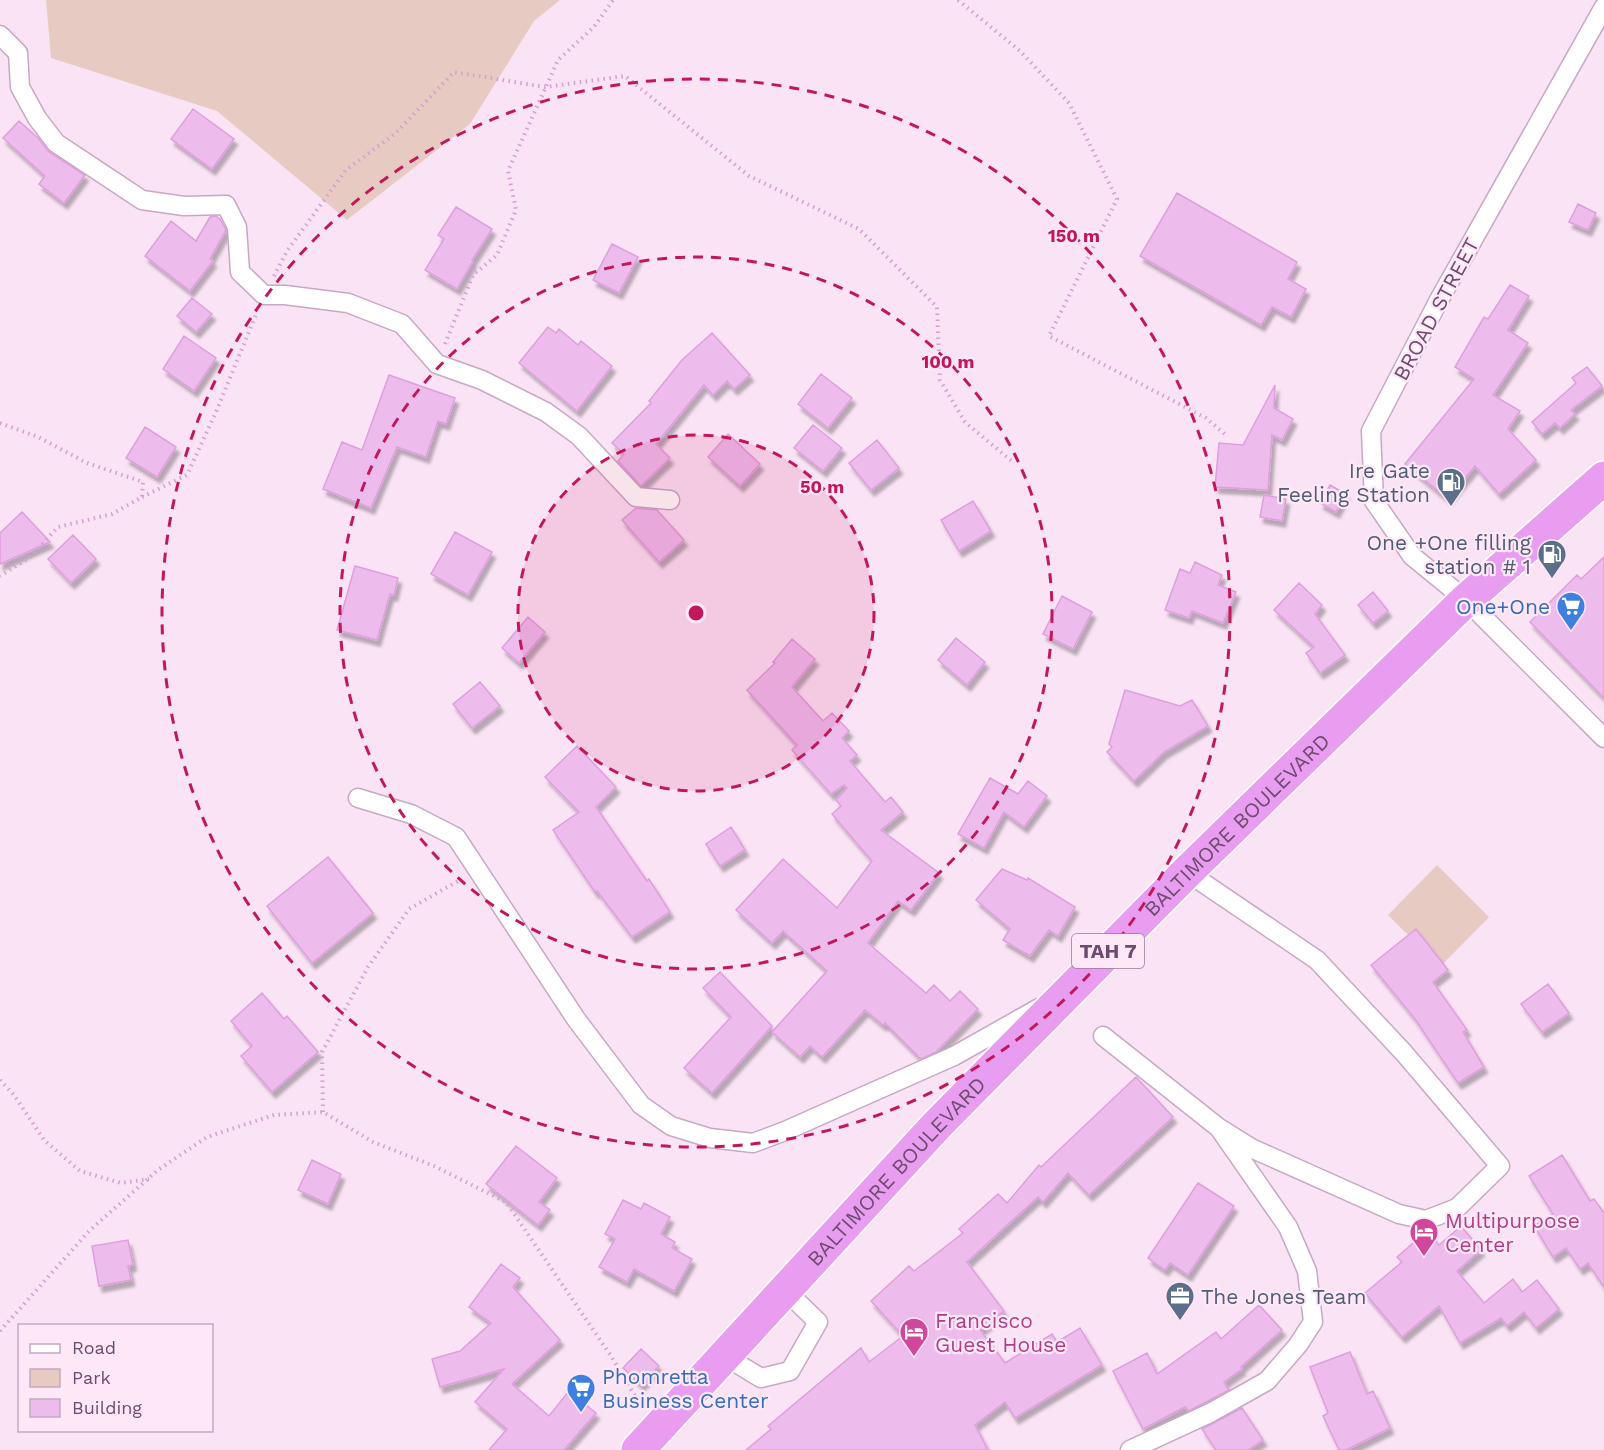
<svg xmlns="http://www.w3.org/2000/svg" width="1604" height="1450" viewBox="0 0 1604 1450" font-family="'Work Sans',sans-serif">
  <style>
    .green { fill: #e7cbc2 }
    .building { fill: #eebcec; stroke: #df9ede; stroke-width: 1.5; filter: url(#shadow) }
    .lines { fill: none; stroke-linecap: round; stroke-linejoin: round }
    .street-casing { stroke: #c8a8c5; stroke-width: 21 }
    .highway-casing { stroke: #fff; stroke-width: 36 }
    .path { stroke: #d2a0d1; stroke-width: 4; stroke-dasharray: 1.5 4.5; stroke-linecap: butt }
    .street { stroke: #fff; stroke-width: 18 }
    .highway { stroke: #e99df1; stroke-width: 33 }
    .ring { fill: none; stroke: #c2185b; stroke-width: 3; stroke-dasharray: 10 8 }
    .labels { text-anchor: middle; dominant-baseline: central; stroke-width: 4.5; stroke-linejoin: round; paint-order: stroke }
    .shield { fill: #fee8f8; stroke: #9b7a99; stroke-width: 1.5 }
    .shield-label { font-size: 20px; font-weight: bold; fill: #704b70 }
    .street-label { font-size: 21px; fill: #704b70; stroke: #fee8f8 }
    .service-label { font-size: 21px; fill: #4e5e75; stroke: #fee8f8; text-anchor: end }
    .shop-label { font-size: 21px; fill: #366cbe; stroke: #fee8f8; text-anchor: end }
    .hotel-label { font-size: 21px; fill: #b23c85; stroke: #fee8f8; text-anchor: start }
    .centre { fill: #c2185b; stroke: #fee8f8; stroke-width: 3 }
    .ring-label { font-size: 18px; text-anchor: middle; font-weight: bold; fill: #c2185b; stroke: #fee8f8; stroke-width: 4.5; stroke-linejoin: round; paint-order: stroke }
  </style>
  <defs>
    <filter id="shadow"><feDropShadow dx="3.5" dy="6" stdDeviation="1.5" flood-color="#0004"/></filter>
  </defs>
  <rect width="100%" height="100%" fill="#fae3f4"/>
  <path class="green" d="M46 0H560L534 21 470 124 347 220 217 111 51 58Z
    M1437 865 1489 917 1440 967 1388 915Z"/>
  <path class="building" d="M193 109 234 139 212 169 171 139Z
    M19 121 38 138 49 152 85 175 64 203 39 184 45 176 3 138Z
    M1177 193 1297 262 1288 279 1306 289 1291 317 1272 307 1261 325 1140 256Z
    M1578 204 1596 213 1588 230 1569 222Z
    M456 207 492 229 472 260 473 261 457 289 425 270 444 239 438 235Z
    M216 216 220 219 226 230 210 259 213 261 190 291 145 256 171 221 196 241 210 217Z
    M612 244 638 257 619 293 593 280Z
    M1510 285 1529 296 1508 330 1528 343 1493 395 1520 411 1508 429 1536 460 1499 494 1475 466 1448 499 1405 464 1474 379 1455 367 1484 317 1488 319Z
    M192 298 212 314 196 332 177 316Z
    M548 327 556 333 559 329 578 345 581 341 612 366 577 411 519 363Z
    M712 333 750 375 734 389 727 381 713 395 704 385 656 444 670 458 641 486 618 461 624 454 612 443 651 403 649 401 682 360Z
    M184 336 216 358 194 391 163 369Z
    M1587 367 1602 386 1571 410 1575 414 1560 428 1555 423 1542 434 1532 422 1576 383 1572 378Z
    M821 374 852 398 828 428 798 404Z
    M389 375 455 398 446 424 438 421 426 457 397 447 371 508 323 489 342 442 362 450Z
    M1275 385 1274 408 1293 419 1282 440 1272 435 1268 490 1215 487 1219 443 1243 445Z
    M813 425 842 448 823 471 794 448Z
    M145 427 176 447 157 477 126 458Z
    M728 434 760 464 740 486 708 457Z
    M877 440 899 468 871 490 849 463Z
    M1330 485 1346 494 1336 512 1320 503Z
    M1264 495 1286 499 1282 521 1260 517Z
    M973 501 991 531 959 551 941 520Z
    M636 508 657 510 684 540 659 562 622 520Z
    M22 512 50 542 0 564V533Z
    M455 532 492 552 468 595 431 574Z
    M73 535 96 559 71 583 48 559Z
    M1604 557V698L1530 622 1577 575 1581 579Z
    M1195 562 1222 575 1218 585 1236 592 1223 623 1192 611 1189 618 1165 610 1180 569 1190 573Z
    M355 566 398 578 394 595 390 594 377 640 337 630Z
    M1299 583 1322 605 1315 614 1345 655 1320 673 1306 653 1314 647 1274 610Z
    M1373 592 1388 611 1373 623 1358 605Z
    M1062 596 1092 612 1073 649 1043 634Z
    M528 617 545 632 519 663 502 648Z
    M956 638 985 662 967 685 938 660Z
    M792 639 815 659 792 687 823 721 832 713 849 731 842 738 857 755 850 761 885 802 891 797 903 812 881 830 939 873 911 910 898 901 868 943 926 993 934 985 950 1001 960 991 978 1009 936 1052 921 1059 885 1023 883 1025 865 1010 822 1057 810 1046 800 1057 772 1032 827 971 783 931 772 943 736 910 783 859 837 908 872 861 832 814 841 806 836 800 847 788 844 785 831 794 792 750 797 745 747 690 775 663 773 662Z
    M480 682 500 706 472 728 453 704Z
    M1125 690 1180 706 1192 700 1208 726 1164 752 1134 781 1107 752 1112 747 1109 744Z
    M577 746 616 787 596 807 647 881 649 879 670 912 632 937 597 891 595 892 553 830 579 812 545 777Z
    M990 778 1018 794 1028 781 1047 796 1024 827 1004 812 984 848 958 834Z
    M731 827 745 850 720 866 706 844Z
    M328 857 373 913 312 963 267 906Z
    M1002 869 1027 880 1028 878 1075 907 1058 936 1049 930 1030 956 1003 940 1010 929 976 900Z
    M1416 929 1448 970 1433 982 1467 1030 1463 1032 1484 1067 1458 1083 1415 1019 1371 965Z
    M720 972 772 1026 712 1093 684 1068 731 1017 703 988Z
    M1548 984 1569 1013 1542 1032 1521 1004Z
    M262 993 284 1019 287 1016 318 1052 272 1092 241 1056 252 1046 231 1021Z
    M1136 1077 1173 1117 1089 1195 1068 1173 1043 1202 1038 1197 967 1262 1004 1311 980 1330 1005 1363 1052 1334 1057 1342 1080 1328 1102 1365 1015 1418 1005 1402 975 1425 988 1450H746L771 1429 768 1426 861 1348 869 1362 903 1336 871 1301 909 1266 914 1271 963 1233 959 1229 998 1194 1007 1203 1039 1165 1041 1167Z
    M516 1146 557 1178 539 1202 550 1210 538 1225 486 1184Z
    M1562 1155 1590 1201 1594 1199 1604 1213V1287L1588 1263 1580 1269 1566 1248 1553 1257 1534 1226 1553 1214 1529 1176Z
    M312 1160 341 1174 328 1204 298 1190Z
    M1198 1183 1234 1206 1188 1275 1170 1263 1165 1270 1148 1258Z
    M623 1200 641 1209 644 1203 670 1217 661 1234 675 1242 672 1248 692 1259 674 1291 634 1269 627 1282 599 1267 615 1239 605 1234Z
    M1461 1226 1481 1250 1457 1271 1484 1303 1513 1279 1522 1292 1537 1280 1559 1309 1536 1328 1524 1312 1507 1326 1501 1318 1460 1343 1439 1306 1402 1337 1365 1293 1402 1262 1397 1257 1427 1231 1439 1245Z
    M128 1240 133 1265 128 1266 131 1280 99 1286 92 1246Z
    M501 1264 520 1278 513 1287 560 1340 512 1384 549 1416 569 1391 596 1413 564 1450H489L507 1429 475 1402 504 1369 440 1387 432 1359 460 1351 491 1323 469 1307Z
    M1259 1305 1282 1330 1241 1367 1242 1369 1224 1382 1229 1390 1189 1411 1185 1407 1143 1429 1113 1371 1147 1353 1157 1374 1216 1332 1221 1339Z
    M641 1349 659 1366 641 1385 623 1368Z
    M1350 1352 1367 1394 1373 1391 1390 1428 1346 1450H1339L1323 1416 1328 1413 1310 1367Z
    M1242 1408 1263 1440 1248 1450H1216L1202 1429Z"/>
  <g class="lines">
    <g class="street-casing">
      <path id="street" d="M1604 7 1439 300 1371 431 1374 501 1412 556 1466 600 1604 738
        M0 35 18 53 20 87 37 118 56 143 142 200 184 206 226 205 237 227 240 272 264 295H285L348 303 402 324 437 364 482 380 546 412 579 436 636 497 670 500
        M358 798 411 814 456 837 576 1019 641 1105 671 1126 710 1138 753 1143 785 1131 954 1056 1039 1008
        M1187 872 1317 960 1404 1053 1500 1166 1457 1208 1426 1220 1399 1214 1251 1148 1219 1128
        M1103 1036 1219 1128 1288 1227 1307 1271 1313 1322 1298 1345 1267 1381 1210 1413 1130 1450
        M723 1355 761 1378 790 1371 818 1322 785 1290"/>
    </g>
    <g class="highway-casing">
      <g id="highway">
        <path id="s1" d="M638 1450 937 1125 1187 872 1466 600 1604 478"/>
      </g>
    </g>
    <path class="path" d="M958 0 1020 51 1069 103 1117 199 1049 336 1206 418 1226 435
      M274 276 287 251 346 170 396 133 454 72 545 87 625 76 749 176 859 229 937 307 940 380 965 422 1014 463
      M445 344 473 275 497 255 516 210 508 171 558 60 594 27 613 0
      M0 423 38 437 87 463 143 482 142 497 112 514 58 527 29 558 0 576
      M142 497 187 475 216 412 257 312
      M0 1080 14 1095 44 1140 80 1171 121 1183 149 1179
      M323 1112 322 1052 368 967 409 909 460 880
      M0 1331 90 1230 158 1170 207 1137 274 1115 323 1112 373 1142 434 1166 506 1202 611 1356 641 1406"/>
    <use href="#street" class="street"/>
    <use href="#highway" class="highway"/>
  </g>
  <circle cx="696" cy="613" r="178" fill="#c2185b" fill-opacity=".12"/>
  <g class="ring">
    <circle cx="696" cy="613" r="178"/>
    <circle cx="696" cy="613" r="356"/>
    <circle cx="696" cy="613" r="534"/>
  </g>
  <defs>
    <g id="fuel-pin" transform="scale(1.5)"><path d="M0 17L-7.5 6A9.5 9.5 0 1 1 7.5 6Z" fill="#5c6f8a" stroke="#fee8f8"/><path d="M-5.5-6h7V0h2V4h1.3V-2.5L3-4.5l.8-.8L6-3V5H2.5V1h-1V6h-7ZM-4.2-4.7v3.2H.2V-4.7Z" fill="#fff"/></g>
    <g id="supermarket-pin" transform="scale(1.5)"><path d="M0 17L-7.5 6A9.5 9.5 0 1 1 7.5 6Z" fill="#3f7fe0" stroke="#fee8f8"/><path d="M-6-5.5h2.5l.6 2H6L4.5 2H-2.5L-4.4-4H-6ZM-1.5 3.2a1.3 1.3 0 1 0 .1 0ZM3 3.2a1.3 1.3 0 1 0 .1 0Z" fill="#fff"/></g>
    <g id="hotel-pin" transform="scale(1.5)"><path d="M0 17L-7.5 6A9.5 9.5 0 1 1 7.5 6Z" fill="#d1479c" stroke="#fee8f8"/><path d="M-6-4.5h1.5V1H6V5H4.5V3h-9V5H-6ZM-4 0a1.8 1.8 0 1 1 3.6 0ZM.5 0V-2.5h3Q6-2.5 6 0Z" fill="#fff"/></g>
    <g id="office-pin" transform="scale(1.5)"><path d="M0 17L-7.5 6A9.5 9.5 0 1 1 7.5 6Z" fill="#5c6f8a" stroke="#fee8f8"/><path d="M-6-3h4V-5.5h4V-3h4V5H-6ZM-1-4.5V-3h2v-1.5ZM-6 0V1H6V0Z" fill="#fff"/></g>
  </defs>
  <g fill-rule="evenodd">
    <use href="#fuel-pin" x="1451" y="482"/>
    <use href="#fuel-pin" x="1552" y="554"/>
    <use href="#supermarket-pin" x="1571" y="606"/>
    <use href="#hotel-pin" x="1424" y="1232"/>
    <use href="#office-pin" x="1180" y="1296"/>
    <use href="#hotel-pin" x="914" y="1332"/>
    <use href="#supermarket-pin" x="581" y="1388"/>
  </g>
  <g class="labels">
    <rect class="shield" x="1072" y="934" width="72" height="34" rx="4.5"/>
    <g class="shield-label">
      <text x="1108" y="951">TAH 7</text>
    </g>
    <g class="street-label">
      <text transform="translate(1436 309) rotate(-62)">BROAD STREET</text>
      <text stroke="none"><textPath href="#s1" startOffset="866">BALTIMORE BOULEVARD</textPath></text>
      <text stroke="none"><textPath href="#s1" startOffset="380">BALTIMORE BOULEVARD</textPath></text>
    </g>
    <g class="service-label">
      <text x="1430" y="470">Ire Gate<tspan x="1430" dy="24">Feeling Station</tspan></text>
      <text x="1531" y="542">One +One filling<tspan x="1531" dy="24">station # 1</tspan></text>
      <text x="1201" y="1296" text-anchor="start">The Jones Team</text>
    </g>
    <g class="shop-label">
      <text x="1550" y="606">One+One</text>
      <text x="602" y="1376" text-anchor="start">Phomretta<tspan x="602" dy="24">Business Center</tspan></text>
    </g>
    <g class="hotel-label">
      <text x="1445" y="1220">Multipurpose<tspan x="1445" dy="24">Center</tspan></text>
      <text x="935" y="1320">Francisco<tspan x="935" dy="24">Guest House</tspan></text>
    </g>
  </g>
  <circle cx="696" cy="613" r="9" class="centre"/>
  <g class="ring-label">
    <text x="1074" y="242">150 m</text>
    <text x="948" y="368">100 m</text>
    <text x="822" y="493">50 m</text>
  </g>
  <rect x="18" y="1324" width="195" height="108" fill="#fee8f8" stroke="#c5a9c2" stroke-width="1.5"/>
  <rect x="30" y="1344" width="30" height="9" fill="#ffffff" stroke="#c5a9c2" stroke-width="1.5"/>
  <text x="72" y="1354" font-size="18" fill="#704b70">Road</text>
  <rect x="30" y="1369" width="30" height="18" fill="#e7cbc2" stroke="#c5a9c2" stroke-width="1.5"/>
  <text x="72" y="1384" font-size="18" fill="#704b70">Park</text>
  <rect x="30" y="1399" width="30" height="18" fill="#eebcec" stroke="#c5a9c2" stroke-width="1.5"/>
  <text x="72" y="1414" font-size="18" fill="#704b70">Building</text>
</svg>
